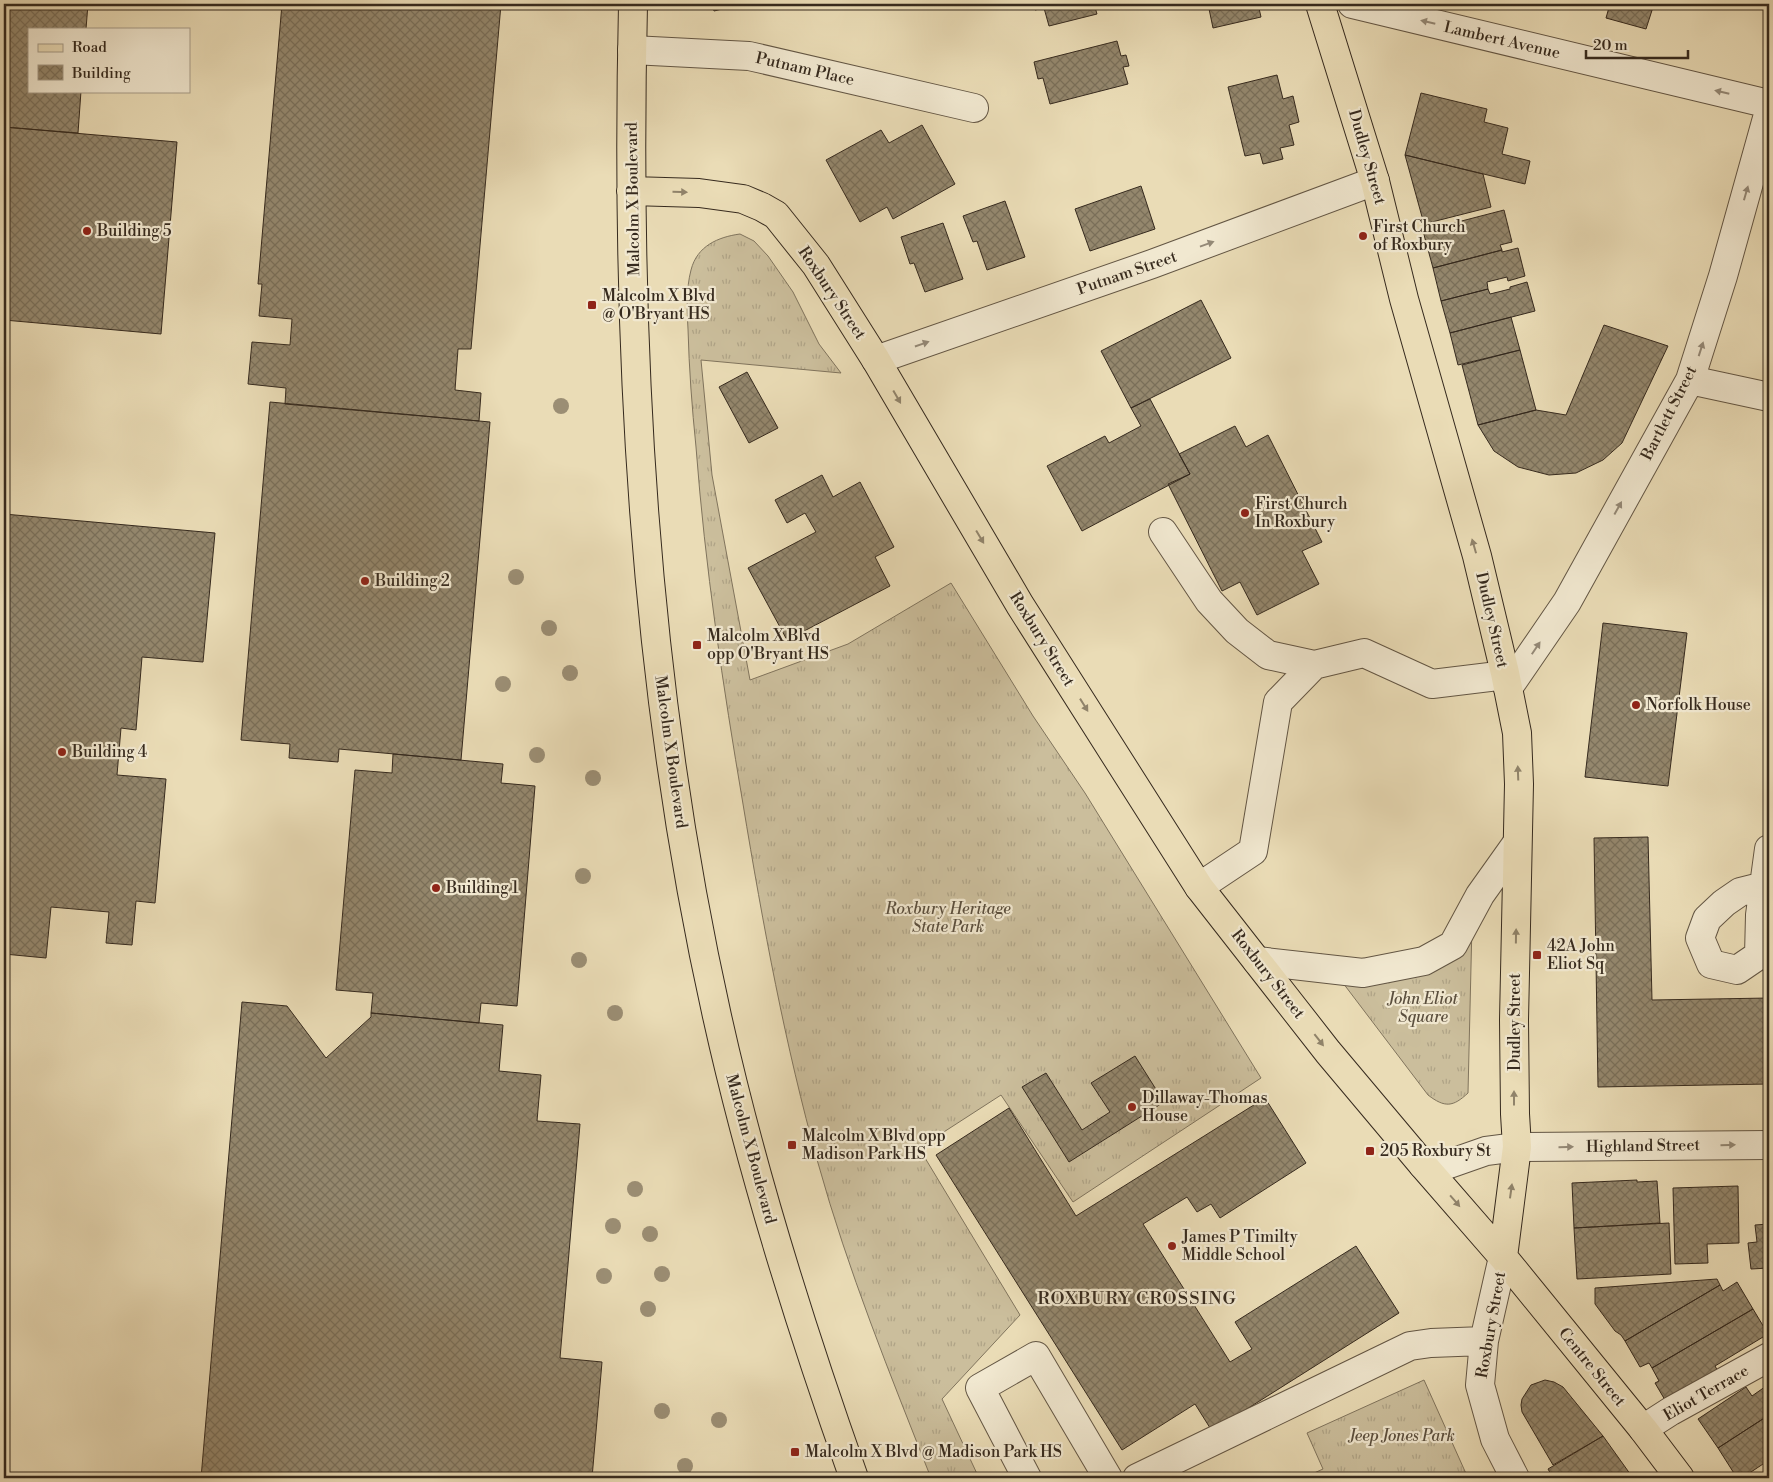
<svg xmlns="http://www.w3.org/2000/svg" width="1773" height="1482" viewBox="0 0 1773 1482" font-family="'Libre Bodoni',serif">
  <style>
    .grass { fill: url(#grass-tufts); stroke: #80745d }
    .building { fill: url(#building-cross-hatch); stroke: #362a1e }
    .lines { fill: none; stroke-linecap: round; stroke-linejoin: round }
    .minor-casing { stroke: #635644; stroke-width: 30 }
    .major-casing { stroke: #362a1e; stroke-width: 30 }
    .minor { stroke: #f1e8d0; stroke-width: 28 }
    .major { stroke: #eadcb6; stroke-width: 28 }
    .tree { fill: #9b8e74 }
    .oneway { fill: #948977 }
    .oneway2 { fill: #90836a }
    .poi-dot { fill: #8f2418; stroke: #f1e8d0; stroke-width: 2 }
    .labels { text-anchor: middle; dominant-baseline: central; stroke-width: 4.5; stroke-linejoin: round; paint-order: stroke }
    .street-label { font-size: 16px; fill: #362a1e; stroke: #f1e8d0 }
    .poi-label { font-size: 16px; fill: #362a1e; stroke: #f1e8d0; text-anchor: start }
    .park-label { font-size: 16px; font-style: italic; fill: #5b4f3e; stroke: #f1e8d0 }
    .neighbourhood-label { font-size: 18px; letter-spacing: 1px; fill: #362a1e; stroke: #f1e8d0 }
  </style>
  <defs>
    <pattern id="grass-tufts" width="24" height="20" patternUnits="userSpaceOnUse" patternTransform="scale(1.25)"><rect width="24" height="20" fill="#cbbe9c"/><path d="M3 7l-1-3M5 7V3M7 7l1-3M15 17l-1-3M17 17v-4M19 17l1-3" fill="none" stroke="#afa386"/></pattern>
    <pattern id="building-cross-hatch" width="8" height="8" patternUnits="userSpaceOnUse" patternTransform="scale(1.25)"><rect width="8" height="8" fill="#94876d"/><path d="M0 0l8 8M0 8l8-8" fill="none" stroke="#7a6f59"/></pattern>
  </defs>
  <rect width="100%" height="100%" fill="#eadcb6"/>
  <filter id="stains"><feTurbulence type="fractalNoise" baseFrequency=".004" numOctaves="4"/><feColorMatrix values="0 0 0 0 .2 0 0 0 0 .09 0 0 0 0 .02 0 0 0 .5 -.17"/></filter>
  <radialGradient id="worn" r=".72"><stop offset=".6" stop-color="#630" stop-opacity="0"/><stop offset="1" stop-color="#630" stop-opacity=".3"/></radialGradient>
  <path class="grass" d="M740 234 754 241 768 256 793 292 819 344 841 373 701 360 712 475 750 680 848 644 951 583 1033 716 1085 793 1261 1078 1073 1202 1001 1095 919 1148 1020 1315 942 1399 979 1478H931C890 1374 848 1271 818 1163 785 1045 763 925 743 804 723 686 705 567 696 447 692 408 689 368 688 329 687 310 686 289 691 270 697 246 718 237 740 234Z
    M1473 882 1468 1093C1453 1107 1445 1108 1428 1095L1321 954 1340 962 1404 963 1448 938Z
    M1424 1380 1468 1478H1303L1323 1469 1307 1433Z"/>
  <path class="building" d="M4 4H88L86 29H29V91H81L78 133 4 127Z
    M282 4H501L471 349H458L455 390 481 393 479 421 285 404 286 388 248 384 252 342 290 345 292 319 259 316 262 284H258Z
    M712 4H742L714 11Z
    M1034 4H1094L1097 14 1049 26 1044 8 1035 10Z
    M1208 4H1258L1261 17 1213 28Z
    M1610 4H1654L1646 29 1606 18Z
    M1117 41 1121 56 1126 55 1129 66 1123 67 1128 84 1050 104 1043 78 1038 79 1034 62Z
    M1277 75 1283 99 1293 96 1299 122 1289 125 1294 145 1280 148 1283 159 1263 164 1260 153 1245 156 1228 87Z
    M1421 93 1487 109 1484 122 1508 128 1502 154 1530 161 1525 184 1405 155Z
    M922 125 955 184 893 219 887 207 860 222 826 160 881 130 889 143Z
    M4 127 177 142 161 334 4 320Z
    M1405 155 1483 174 1491 207 1424 224Z
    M1141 186 1155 229 1090 251 1075 209Z
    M1005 201 1025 257 987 270 977 241 973 242 963 216Z
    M1504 210 1512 242 1500 245 1502 250 1433 268 1423 231Z
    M943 223 963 279 925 292 914 263 910 264 901 237Z
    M1518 248 1525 276 1508 281 1507 277 1487 282 1488 289 1441 301 1433 268 1502 250V252Z
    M1527 282 1535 311 1450 333 1441 301 1488 289 1490 294 1510 289V287Z
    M1201 300 1231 358 1131 408 1101 351Z
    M1511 317 1520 350 1458 365 1450 333Z
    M1604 325 1668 346 1622 443 1603 460 1576 473 1549 475 1518 467 1494 451 1478 425 1536 410 1566 415Z
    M1520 350 1536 410 1478 425 1462 365Z
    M747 372 778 428 749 443 719 387Z
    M1150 399 1190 474 1082 531 1047 466 1105 436 1109 443 1141 426 1131 408Z
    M270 402 490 422 461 760 339 749 338 762 289 758 290 744 241 740Z
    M1235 426 1246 447 1268 435 1322 542 1302 551 1319 584 1257 615 1240 582 1222 591 1168 484 1190 474 1179 454Z
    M822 475 833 497 860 482 894 547 875 557 890 586 787 640 748 568 816 532 805 513 787 523 775 500Z
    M4 514 215 533 203 662 142 657 136 730 121 728 117 775 166 779 155 903 136 901 132 945 106 943 109 912 51 907 46 958 4 954Z
    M1603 623 1687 633 1668 786 1585 777Z
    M393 754 503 764 501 783 535 786 517 1006 481 1003 479 1023 371 1013 373 993 336 990 355 770 392 773Z
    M1648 837 1652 1000 1769 998V1084L1598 1087 1594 838Z
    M242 1002 287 1006 326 1058 371 1017V1013L503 1025 499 1071 541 1075 537 1121 580 1124 560 1358 602 1362 592 1478H201Z
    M1135 1056 1164 1102 1069 1162 1022 1087 1046 1073 1082 1130 1110 1112 1091 1083Z
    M1265 1098 1306 1163 1220 1218 1211 1204 1197 1212 1187 1197 1143 1224 1230 1362 1252 1349 1235 1322 1356 1246 1399 1313 1212 1431 1195 1404 1122 1450 936 1155 1009 1108 1076 1216Z
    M1637 1180V1182L1657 1181 1660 1223 1574 1228 1572 1183Z
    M1738 1186 1739 1243 1707 1244 1708 1263 1675 1264 1673 1188Z
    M1669 1223 1671 1274 1577 1279 1574 1228Z
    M1769 1224V1268L1751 1269 1748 1243 1757 1242 1755 1225Z
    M1717 1279 1720 1285 1625 1341 1621 1335 1615 1331 1595 1304V1288Z
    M1737 1282 1753 1309 1652 1368 1649 1363 1640 1367 1625 1341 1720 1285 1723 1291Z
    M1753 1309 1768 1334 1715 1366 1719 1373 1665 1400 1655 1383 1659 1381 1652 1368Z
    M1545 1380 1554 1382 1563 1387 1603 1436 1553 1465 1522 1412 1521 1405 1522 1399 1531 1385Z
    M1769 1384V1415L1718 1448 1698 1419 1746 1387 1752 1396Z
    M1769 1415V1460L1742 1478H1737L1718 1448Z
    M1603 1436 1633 1478H1553L1548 1469Z"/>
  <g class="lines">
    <g class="minor-casing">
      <path id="minor" d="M1352 4 1769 104
        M632 50 749 56 974 108
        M876 360 1152 264 1375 181
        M1690 380 1769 397
        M1163 532 1209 601 1237 631 1268 655 1314 665 1364 653 1432 684 1506 675
        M1508 688 1567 602 1690 380 1723 276 1769 111
        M1764 886 1740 892 1724 903 1707 919 1700 938 1711 964 1737 970 1759 955 1760 915 1769 849
        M1199 887 1253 851 1278 702 1314 665
        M1257 961 1363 973 1424 961 1453 945 1480 895 1517 843
        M1423 1165H1446L1486 1151 1517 1147 1769 1145
        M1503 1257 1484 1341 1480 1385 1495 1439 1515 1478
        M1643 1429 1671 1411 1769 1357
        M1027 1478 980 1388 1036 1356 1108 1478
        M1137 1478 1410 1346 1431 1343 1484 1341"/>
    </g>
    <g class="major-casing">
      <path id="major" d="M633 4C625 342 643 685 717 1016 752 1174 800 1326 854 1478
        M1320 4 1375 181 1404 299 1477 556 1505 673 1517 733 1519 784 1514 1020 1515 1114 1517 1147 1503 1257
        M631 191 699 193 743 199 762 207 776 215 816 265 876 360 1020 605 1199 887 1328 1052 1423 1165 1503 1257 1643 1429 1680 1478"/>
    </g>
    <use href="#minor" class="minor"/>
    <use href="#major" class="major"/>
  </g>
  <g class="tree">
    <circle cx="561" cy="406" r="8"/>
    <circle cx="516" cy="577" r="8"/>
    <circle cx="549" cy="628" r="8"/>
    <circle cx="570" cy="673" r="8"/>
    <circle cx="503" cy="684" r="8"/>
    <circle cx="537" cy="755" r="8"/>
    <circle cx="593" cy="778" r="8"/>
    <circle cx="583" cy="876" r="8"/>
    <circle cx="579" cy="960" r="8"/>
    <circle cx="615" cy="1013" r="8"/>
    <circle cx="635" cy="1189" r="8"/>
    <circle cx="613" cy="1226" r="8"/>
    <circle cx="650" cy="1234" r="8"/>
    <circle cx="662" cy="1274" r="8"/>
    <circle cx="604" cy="1276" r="8"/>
    <circle cx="648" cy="1309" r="8"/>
    <circle cx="662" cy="1411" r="8"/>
    <circle cx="719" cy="1420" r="8"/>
    <circle cx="685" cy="1466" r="8"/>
  </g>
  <defs><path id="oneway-solid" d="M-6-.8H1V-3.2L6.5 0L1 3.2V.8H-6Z" transform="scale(1.25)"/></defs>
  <g class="oneway">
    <use href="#oneway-solid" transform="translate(1428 22) rotate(-167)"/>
    <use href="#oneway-solid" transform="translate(1722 92) rotate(-167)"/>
    <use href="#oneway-solid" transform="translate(1746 193) rotate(-74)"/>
    <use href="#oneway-solid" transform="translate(1207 244) rotate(-20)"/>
    <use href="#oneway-solid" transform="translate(922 344) rotate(-19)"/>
    <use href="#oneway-solid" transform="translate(1701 349) rotate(-72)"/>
    <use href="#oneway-solid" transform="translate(1618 508) rotate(-61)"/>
    <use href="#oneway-solid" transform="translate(1536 648) rotate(-56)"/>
    <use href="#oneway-solid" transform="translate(1728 1145) rotate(-1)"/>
    <use href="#oneway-solid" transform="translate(1566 1147) rotate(-1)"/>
  </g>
  <g class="oneway2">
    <use href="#oneway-solid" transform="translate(680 192) rotate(1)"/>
    <use href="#oneway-solid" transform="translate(897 397) rotate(60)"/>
    <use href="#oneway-solid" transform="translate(980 537) rotate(59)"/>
    <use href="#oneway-solid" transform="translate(1474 546) rotate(-106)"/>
    <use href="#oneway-solid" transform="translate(1084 705) rotate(58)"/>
    <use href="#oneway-solid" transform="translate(1518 773) rotate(-92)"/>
    <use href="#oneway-solid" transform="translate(1516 936) rotate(-89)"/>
    <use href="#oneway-solid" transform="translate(1319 1040) rotate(52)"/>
    <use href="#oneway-solid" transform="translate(1514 1098) rotate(-90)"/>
    <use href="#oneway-solid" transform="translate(1511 1191) rotate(-82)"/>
    <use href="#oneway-solid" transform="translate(1455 1201) rotate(49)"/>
  </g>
  <g class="poi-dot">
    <circle cx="87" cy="231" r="5"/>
    <circle cx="1363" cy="236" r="5"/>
    <rect x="587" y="300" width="10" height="10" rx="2.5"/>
    <circle cx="1245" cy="513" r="5"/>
    <circle cx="365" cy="581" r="5"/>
    <rect x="692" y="640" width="10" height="10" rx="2.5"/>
    <circle cx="1636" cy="705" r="5"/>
    <circle cx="62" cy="752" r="5"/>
    <circle cx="436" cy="888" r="5"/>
    <rect x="1532" y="950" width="10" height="10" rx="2.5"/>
    <circle cx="1132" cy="1107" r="5"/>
    <rect x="787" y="1140" width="10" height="10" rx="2.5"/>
    <rect x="1365" y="1146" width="10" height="10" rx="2.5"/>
    <circle cx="1172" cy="1246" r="5"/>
    <rect x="790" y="1447" width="10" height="10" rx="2.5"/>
  </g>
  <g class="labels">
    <g class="street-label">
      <text transform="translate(1502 40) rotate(13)">Lambert Avenue</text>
      <text transform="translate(805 69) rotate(13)">Putnam Place</text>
      <text transform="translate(1367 157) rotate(74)">Dudley Street</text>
      <text transform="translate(633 199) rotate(-91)">Malcolm X Boulevard</text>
      <text transform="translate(1127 273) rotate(-19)">Putnam Street</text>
      <text transform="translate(832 293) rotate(56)">Roxbury Street</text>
      <text transform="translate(1669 413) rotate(-63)">Bartlett Street</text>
      <text transform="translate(1492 620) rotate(77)">Dudley Street</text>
      <text transform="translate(1042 639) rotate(58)">Roxbury Street</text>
      <text transform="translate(671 752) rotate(82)">Malcolm X Boulevard</text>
      <text transform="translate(1268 974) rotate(52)">Roxbury Street</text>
      <text transform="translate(1515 1022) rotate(-90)">Dudley Street</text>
      <text transform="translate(1643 1146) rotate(-1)">Highland Street</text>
      <text transform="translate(751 1149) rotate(75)">Malcolm X Boulevard</text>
      <text transform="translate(1491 1325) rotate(-80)">Roxbury Street</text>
      <text transform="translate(1592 1367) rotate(51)">Centre Street</text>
      <text transform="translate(1706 1393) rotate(-30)">Eliot Terrace</text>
    </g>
    <g class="poi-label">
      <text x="1373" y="227">First Church<tspan x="1373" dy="18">of Roxbury</tspan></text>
      <text x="97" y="231">Building 5</text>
      <text x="602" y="296">Malcolm X Blvd<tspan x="602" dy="18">@ O'Bryant HS</tspan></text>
      <text x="1255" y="504">First Church<tspan x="1255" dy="18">In Roxbury</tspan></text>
      <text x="375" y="581">Building 2</text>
      <text x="707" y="636">Malcolm X Blvd<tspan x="707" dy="18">opp O'Bryant HS</tspan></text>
      <text x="1646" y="705">Norfolk House</text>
      <text x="72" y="752">Building 4</text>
      <text x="446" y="888">Building 1</text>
      <text x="1547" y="946">42A John<tspan x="1547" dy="18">Eliot Sq</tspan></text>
      <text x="1142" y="1098">Dillaway-Thomas<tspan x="1142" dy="18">House</tspan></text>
      <text x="802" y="1136">Malcolm X Blvd opp<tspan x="802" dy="18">Madison Park HS</tspan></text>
      <text x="1380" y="1151">205 Roxbury St</text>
      <text x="1182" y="1237">James P Timilty<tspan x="1182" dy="18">Middle School</tspan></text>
      <text x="805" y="1452">Malcolm X Blvd @ Madison Park HS</text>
    </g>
    <g class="park-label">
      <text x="948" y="909">Roxbury Heritage<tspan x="948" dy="18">State Park</tspan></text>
      <text x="1423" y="999">John Eliot<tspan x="1423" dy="18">Square</tspan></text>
      <text x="1402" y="1436">Jeep Jones Park</text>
    </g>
    <g class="neighbourhood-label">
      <text x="1137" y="1298">ROXBURY CROSSING</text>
    </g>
  </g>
  <rect width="1773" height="1482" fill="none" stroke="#eadcb6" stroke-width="20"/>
  <rect x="5" y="5" width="1763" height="1472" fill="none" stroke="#362a1e" stroke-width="2.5"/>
  <rect x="10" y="10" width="1753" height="1462" fill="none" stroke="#362a1e"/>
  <rect x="28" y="28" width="162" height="65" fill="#f1e8d0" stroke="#a69c89"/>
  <rect x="38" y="44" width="25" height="8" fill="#eadcb6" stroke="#a69c89"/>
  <text x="72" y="52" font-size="15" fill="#362a1e">Road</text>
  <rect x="38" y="65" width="25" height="15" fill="url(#building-cross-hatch)" stroke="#a69c89"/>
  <text x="72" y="78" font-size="15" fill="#362a1e">Building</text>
  <path d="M1586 50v8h102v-8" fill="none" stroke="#362a1e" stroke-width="2.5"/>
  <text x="1593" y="50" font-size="15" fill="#362a1e" stroke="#f1e8d0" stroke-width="4" paint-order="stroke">20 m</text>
  <rect width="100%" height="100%" filter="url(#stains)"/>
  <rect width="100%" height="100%" fill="url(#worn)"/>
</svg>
